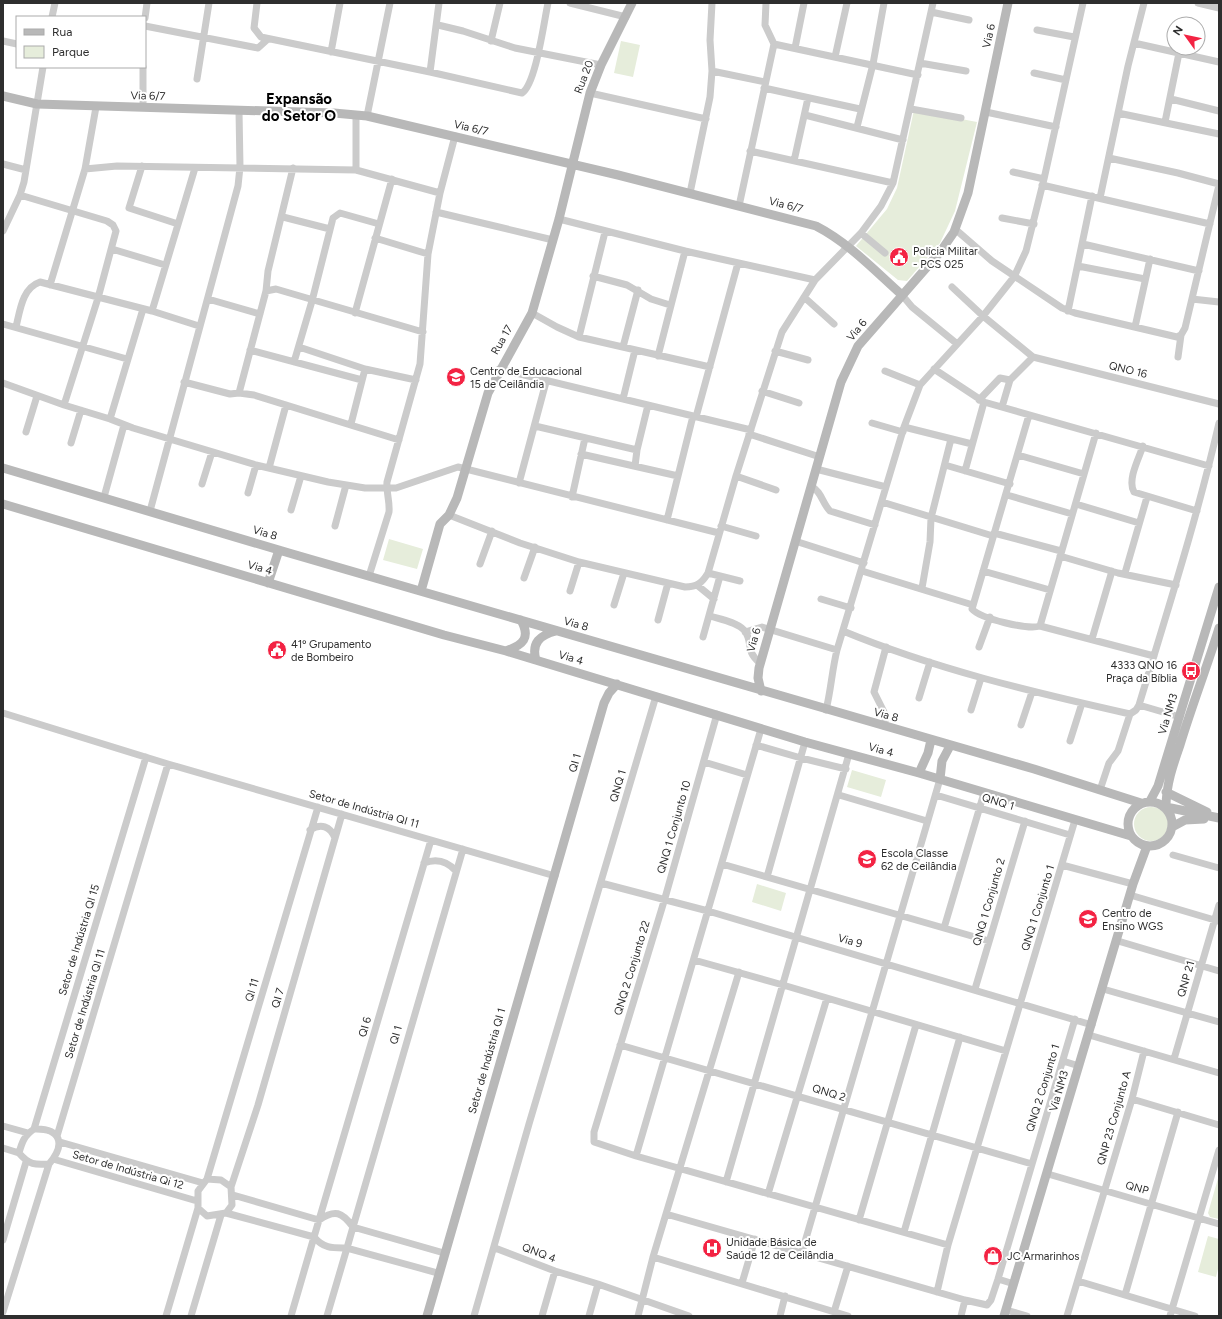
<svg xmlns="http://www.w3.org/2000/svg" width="1222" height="1319" viewBox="0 0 1222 1319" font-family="Figtree,sans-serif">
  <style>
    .green { fill: #e6eddb }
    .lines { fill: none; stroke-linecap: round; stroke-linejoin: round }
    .street { stroke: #cbcbcb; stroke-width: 7 }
    .secondary { stroke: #b8b8b8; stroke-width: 9 }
    .labels { text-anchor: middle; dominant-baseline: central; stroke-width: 4; stroke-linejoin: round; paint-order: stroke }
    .street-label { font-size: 11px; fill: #2e2e2e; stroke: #fff }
    .poi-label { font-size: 11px; fill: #2e2e2e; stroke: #fff; text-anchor: start }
    .district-label { font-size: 15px; font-weight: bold; fill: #000; stroke: #fff }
  </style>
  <rect width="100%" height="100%" fill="#fff"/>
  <path class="green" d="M621 41 640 45 633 77 614 73Z
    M914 110 977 122 955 211 940 243 907 281 898 280 856 246 887 209 897 188Z
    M389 539 423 549 417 569 383 560Z
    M852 770 886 780 881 797 847 787Z
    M1134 824a17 17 0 1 1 34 0a17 17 0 1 1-34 0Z
    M757 884 786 893 781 911 752 902Z
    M1219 1175V1219L1210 1217 1208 1213Z
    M1208 1236 1219 1239V1265L1216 1277 1198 1272Z"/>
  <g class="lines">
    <path class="street" d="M257 3 254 28 261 37 430 72 522 93C536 84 544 21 548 3
      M570 3 626 17
      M1198 3 1219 8
      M931 12 969 20
      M52 17 55 3
      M145 18 147 3
      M438 25 463 31 515 48 601 65
      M145 26 258 48 268 39
      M1037 30 1074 37
      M3 41 17 44
      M491 41 500 3
      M1134 43 1219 62
      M774 44 918 75
      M795 48 804 3
      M331 52 340 3
      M835 57 847 3
      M920 63 966 71
      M712 71 765 82
      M430 72 439 3
      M1034 73 1066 80
      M197 79 209 3
      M764 88 860 109
      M590 93 706 119
      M1171 99 1219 111
      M143 107V67
      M911 109 961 118
      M986 112 1056 127
      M1118 113 1219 134
      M805 115 903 140
      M367 116 390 3
      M1165 122 1179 53
      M857 127 873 64 884 3
      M750 151 893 183
      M1109 158 1178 173 1219 184
      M794 161 808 98
      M3 164 26 170
      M142 166 129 208 178 224
      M85 169 117 166 356 170 440 193
      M356 170V115
      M1013 172 1044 179
      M1042 185 1210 224
      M690 193 710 97 712 71 710 40 712 3
      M20 195 107 221 113 225 116 231 98 298 64 405
      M1100 198 1128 66 1144 3
      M739 206 774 44 765 25 766 3
      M436 212 553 240
      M283 217 330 229
      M1002 218 1034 224
      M559 219 685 251 815 280
      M955 229 992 261 1062 308 1075 313 1177 337 1181 335 1185 328 1219 185
      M3 231 20 195 24 182 43 67
      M861 233 885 253
      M375 238 428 254
      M1083 244 1199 271
      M112 249 165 265
      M1078 266 1145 279
      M593 276 627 285 651 299 670 305
      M50 285 85 169 96 107
      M952 287 983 316 1033 357 1219 404
      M266 291 276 289 423 332
      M902 295 912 307 956 343
      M804 297 834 324
      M208 299 260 314
      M1192 299 1219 302
      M152 311 195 168
      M1068 311 1092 196
      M355 313 392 179
      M532 313 557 327 579 337 710 367
      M3 324 127 359
      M16 327C20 311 22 288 40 282L152 311 199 326
      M1135 327 1150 259
      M579 337 605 232
      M299 347 365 369 416 380
      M623 347 638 290
      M250 350 362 380
      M775 351 808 360
      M658 356 685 251
      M1178 357 1181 335
      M294 362 312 301 333 218 340 213 379 224
      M499 369 751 430
      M934 369 984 402 1209 466
      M885 371 920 385
      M184 382 230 394 239 393 254 395 399 440
      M3 383 64 405 110 419 133 428 256 465 328 482 365 488H396L458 467 719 533
      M762 391 799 403
      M239 393 266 291 268 271 293 168
      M623 399 635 350
      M979 400 1000 378 1010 380
      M1002 407 1010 380 1033 357
      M1029 415 972 609C981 619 1028 630 1040 626L1154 656
      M696 417 738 263
      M110 419 143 309
      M872 423 903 432
      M351 424 365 369
      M535 426 637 450 648 405
      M904 427 972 444
      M26 432 37 396
      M749 434 820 457
      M71 443 81 410
      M1143 446C1139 458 1127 480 1134 492L1197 511
      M581 454 678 476
      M1018 455 1084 474
      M945 465 1010 484
      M635 466 637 450
      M269 468 286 405
      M816 469 886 487
      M965 471 984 402
      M736 476 776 490
      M519 483 546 382
      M202 484 212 452
      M811 486C822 492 822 503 830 511L875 525
      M248 493 256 465
      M1007 495 1072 514
      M104 497 124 425
      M572 497 585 438
      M882 502 993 536
      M1076 504 1139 523
      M291 510 301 476
      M150 511 238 186 240 167 239 111
      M449 515 520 543 579 562 685 587C697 587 702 583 708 573L736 476 782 332 815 280 861 233 881 206 893 183 933 3
      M667 520 693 416
      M335 526 346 485
      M721 526 756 536
      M994 533 1061 551
      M795 541 864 563
      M1060 556 1118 573 1176 585
      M480 564 492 531
      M862 571 973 605
      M983 571 1050 590
      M708 573 740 581
      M1125 573 1147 497
      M369 576 389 512C390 501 386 492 387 482L420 364 428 254 440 193 455 136
      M524 578 535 547
      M697 585 714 599
      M922 588 930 542 931 518 951 439
      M570 591 579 562
      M821 599 851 608
      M614 605 624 573
      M710 616C720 619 737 622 744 630 754 642 744 650 760 663
      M658 620 668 583
      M1040 626 1096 433
      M843 631C935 669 1032 692 1130 714L1136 710 1139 705C1167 612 1197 519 1219 423
      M745 632 762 627 837 650
      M703 637 720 576
      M1092 639 1112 571
      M979 647 990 617
      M919 698 930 662
      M1139 705 1180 717
      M826 710C831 690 832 670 837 650L904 427 920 385 983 316 1014 277 1026 251 1044 179 1083 3
      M971 710 981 678
      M3 713 168 764 555 876
      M717 714 665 898 594 1132V1142L636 1156 948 1245
      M1021 725 1032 692
      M884 726 886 716 874 692 886 647
      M1070 741 1082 703
      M756 745 801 758 846 769
      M704 762 747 775
      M1100 790 1109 763 1118 751 1130 714
      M839 795 927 821
      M936 795 1070 835
      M310 830C321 823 330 826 335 838
      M1173 855 1219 868
      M424 863C437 858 447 861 456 871
      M722 864 989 941
      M1062 865 1133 884
      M767 877 805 742
      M601 883 708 911 1092 1025
      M1130 895 1218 921
      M944 928 984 793
      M1118 941 1219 971
      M694 960 783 985 1006 1051
      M975 989 1025 821
      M1103 989 1219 1022
      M1089 1035 1219 1073
      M620 1045 1032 1164
      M1174 1059 1219 905
      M1063 1061 1079 1066
      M1132 1099 1219 1125
      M3 1126 28 1133
      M34 1129 146 757
      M34 1129C61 1128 66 1144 49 1164 35 1165 29 1165 19 1153 22 1142 24 1136 34 1129Z
      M57 1136 168 764
      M60 1142 203 1183
      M3 1148 19 1153
      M636 1156 761 729
      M53 1159 197 1201
      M1048 1174 1219 1224
      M207 1179 318 807
      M207 1179 221 1180 231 1187 232 1205 226 1213 207 1216 198 1208V1191Z
      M726 1182 849 754
      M231 1187 258 1105 342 814
      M768 1194 827 998
      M233 1195 319 1220 431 840
      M226 1213 314 1237 291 1316
      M666 1214 965 1300 987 1305 991 1300 998 1279 1075 1019
      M859 1220 916 1025
      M904 1232 960 1037
      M3 1240 26 1162
      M495 1248 555 1271 598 1284 689 1316
      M802 1252 940 779
      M444 1253 353 1227C342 1212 335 1209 319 1220L314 1237C324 1249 333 1248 347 1248L353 1227 463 849
      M653 1257 848 1316
      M998 1279 1014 1284
      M1078 1281 1195 1316
      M742 1283 755 1239
      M937 1292 948 1245 1075 820
      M1125 1295 1178 1112
      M1006 1310 1027 1316
      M3 1312 49 1164
      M834 1312 848 1266
      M166 1316 198 1208
      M191 1316 221 1215
      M327 1316 347 1248 438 1273
      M474 1316 529 1124 656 696
      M542 1316 555 1271
      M589 1316 598 1284
      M638 1316 653 1257 739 972
      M780 1316 785 1296
      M961 1316 965 1300
      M1067 1316 1132 1099 1144 1051
      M1170 1316 1219 1150"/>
    <path class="secondary" d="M3 96 37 104 334 113 367 116 618 175 816 226C849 243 875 271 902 295
      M3 468 289 553 1034 769 1141 803
      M3 504 444 635 506 651 805 742 919 773 1131 836
      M268 583 279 550
      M421 591 440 524 449 515 457 498 488 393 532 313 559 219 590 93 601 65 632 3
      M1219 628C1207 667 1192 705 1180 745 1173 765 1166 785 1166 807L1219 818
      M506 651C523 645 531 638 521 620
      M536 660C531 643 540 635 556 631
      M761 691 758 678 759 668 841 382 858 346 941 251 954 232 968 193 1008 3
      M919 773 928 753 931 740
      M940 779 942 761 950 746
      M1166 792 1207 812
      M1150 801 1158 786 1219 587
      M1128 824a22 22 0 1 1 44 0a22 22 0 1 1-44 0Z
      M1172 827 1185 820 1204 819
      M427 1316 604 703 609 693 617 684
      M1004 1316 1133 884 1147 846"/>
  </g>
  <defs>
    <g id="civic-disc" transform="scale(1)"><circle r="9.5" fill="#f32343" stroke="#fff"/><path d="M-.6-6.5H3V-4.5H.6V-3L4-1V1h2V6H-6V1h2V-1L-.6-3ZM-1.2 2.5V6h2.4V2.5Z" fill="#fff"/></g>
    <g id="school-disc" transform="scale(1)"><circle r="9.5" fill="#f32343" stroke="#fff"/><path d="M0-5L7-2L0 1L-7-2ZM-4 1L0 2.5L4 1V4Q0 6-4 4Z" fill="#fff"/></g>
    <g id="bus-disc" transform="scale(1)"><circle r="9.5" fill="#f32343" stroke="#fff"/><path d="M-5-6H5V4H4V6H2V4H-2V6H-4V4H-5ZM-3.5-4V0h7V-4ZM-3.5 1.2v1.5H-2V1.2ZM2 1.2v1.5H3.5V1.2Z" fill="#fff"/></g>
    <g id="hospital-disc" transform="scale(1)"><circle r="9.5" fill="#f32343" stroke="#fff"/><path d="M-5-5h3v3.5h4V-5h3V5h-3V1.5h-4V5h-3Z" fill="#fff"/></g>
    <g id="shop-disc" transform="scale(1)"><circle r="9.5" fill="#f32343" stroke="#fff"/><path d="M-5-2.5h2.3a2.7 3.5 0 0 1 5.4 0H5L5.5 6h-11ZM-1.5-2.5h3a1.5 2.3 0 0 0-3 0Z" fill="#fff"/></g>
  </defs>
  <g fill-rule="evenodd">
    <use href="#civic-disc" x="899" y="257"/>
    <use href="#school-disc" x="456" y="377"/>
    <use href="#civic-disc" x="277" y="650"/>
    <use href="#bus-disc" x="1191" y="671"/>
    <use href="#school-disc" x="867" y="859"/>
    <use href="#school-disc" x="1088" y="919"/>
    <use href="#hospital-disc" x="712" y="1248"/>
    <use href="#shop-disc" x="993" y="1256"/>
  </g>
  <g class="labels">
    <g class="street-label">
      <text transform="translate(989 36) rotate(-78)">Via 6</text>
      <text transform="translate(584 77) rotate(-69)">Rua 20</text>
      <text transform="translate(148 96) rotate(1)">Via 6/7</text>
      <text transform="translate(471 128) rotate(13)">Via 6/7</text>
      <text transform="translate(786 205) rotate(14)">Via 6/7</text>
      <text transform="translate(857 330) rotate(-51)">Via 6</text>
      <text transform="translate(502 340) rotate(-60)">Rua 17</text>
      <text transform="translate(1128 370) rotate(14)">QNO 16</text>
      <text transform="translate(265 533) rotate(17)">Via 8</text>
      <text transform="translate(260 568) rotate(17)">Via 4</text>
      <text transform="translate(576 624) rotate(16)">Via 8</text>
      <text transform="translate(754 640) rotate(-74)">Via 6</text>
      <text transform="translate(571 658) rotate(17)">Via 4</text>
      <text transform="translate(1168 714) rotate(-73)">Via NM3</text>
      <text transform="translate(886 715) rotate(16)">Via 8</text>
      <text transform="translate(881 750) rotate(15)">Via 4</text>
      <text transform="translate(575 763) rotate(-74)">QI 1</text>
      <text transform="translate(618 786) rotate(-74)">QNQ 1</text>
      <text transform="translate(998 802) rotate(17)">QNQ 1</text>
      <text transform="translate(364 809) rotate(16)">Setor de Indústria QI 11</text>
      <text transform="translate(674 827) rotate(-74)">QNQ 1 Conjunto 10</text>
      <text transform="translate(989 902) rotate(-74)">QNQ 1 Conjunto 2</text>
      <text transform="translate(1038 908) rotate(-73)">QNQ 1 Conjunto 1</text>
      <text transform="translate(79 940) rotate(-73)">Setor de Indústria QI 15</text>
      <text transform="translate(850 941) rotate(16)">Via 9</text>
      <text transform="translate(632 968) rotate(-73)">QNQ 2 Conjunto 22</text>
      <text transform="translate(1186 979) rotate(-74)">QNP 21</text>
      <text transform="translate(252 990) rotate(-73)">QI 11</text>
      <text transform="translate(278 998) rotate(-74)">QI 7</text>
      <text transform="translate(85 1004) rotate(-73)">Setor de Indústria QI 11</text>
      <text transform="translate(365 1027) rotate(-74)">QI 6</text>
      <text transform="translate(396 1035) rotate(-74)">QI 1</text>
      <text transform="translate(487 1061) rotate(-74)">Setor de Indústria QI 1</text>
      <text transform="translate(1043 1088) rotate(-73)">QNQ 2 Conjunto 1</text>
      <text transform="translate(1059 1091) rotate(-74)">Via NM3</text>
      <text transform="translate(829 1093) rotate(17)">QNQ 2</text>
      <text transform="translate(1114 1118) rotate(-74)">QNP 23 Conjunto A</text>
      <text transform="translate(128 1170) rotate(16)">Setor de Indústria Qi 12</text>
      <text transform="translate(1137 1188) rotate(16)">QNP</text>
      <text transform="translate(539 1253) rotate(21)">QNQ 4</text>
    </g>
    <g class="poi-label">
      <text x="913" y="251">Polícia Militar<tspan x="913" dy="13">- PCS 025</tspan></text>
      <text x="470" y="371">Centro de Educacional<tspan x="470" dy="13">15 de Ceilândia</tspan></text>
      <text x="291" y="644">41º Grupamento<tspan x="291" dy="13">de Bombeiro</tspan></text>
      <text x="1177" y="665" text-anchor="end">4333 QNO 16<tspan x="1177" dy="13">Praça da Bíblia</tspan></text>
      <text x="881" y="853">Escola Classe<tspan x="881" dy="13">62 de Ceilândia</tspan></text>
      <text x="1102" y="913">Centro de<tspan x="1102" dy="13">Ensino WGS</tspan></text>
      <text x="726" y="1242">Unidade Básica de<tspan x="726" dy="13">Saúde 12 de Ceilândia</tspan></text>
      <text x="1007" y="1256">JC Armarinhos</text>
    </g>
    <g class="district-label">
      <text x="299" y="99">Expansão<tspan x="299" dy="17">do Setor O</tspan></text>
    </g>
  </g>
  <rect width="1222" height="1319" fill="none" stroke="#2e2e2e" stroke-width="8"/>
  <rect x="16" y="16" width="130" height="52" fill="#ffffff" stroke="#ababab"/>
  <rect x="24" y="29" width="20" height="6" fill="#b8b8b8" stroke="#ababab"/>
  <text x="52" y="36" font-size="12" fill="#2e2e2e">Rua</text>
  <rect x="24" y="46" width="20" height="12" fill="#e6eddb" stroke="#ababab"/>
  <text x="52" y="56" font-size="12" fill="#2e2e2e">Parque</text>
  <g transform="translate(1186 36) rotate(303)"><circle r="19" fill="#ffffff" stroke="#ababab"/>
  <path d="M0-3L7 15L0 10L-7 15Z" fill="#f32343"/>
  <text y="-6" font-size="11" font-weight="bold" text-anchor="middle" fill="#2e2e2e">N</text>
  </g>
</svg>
